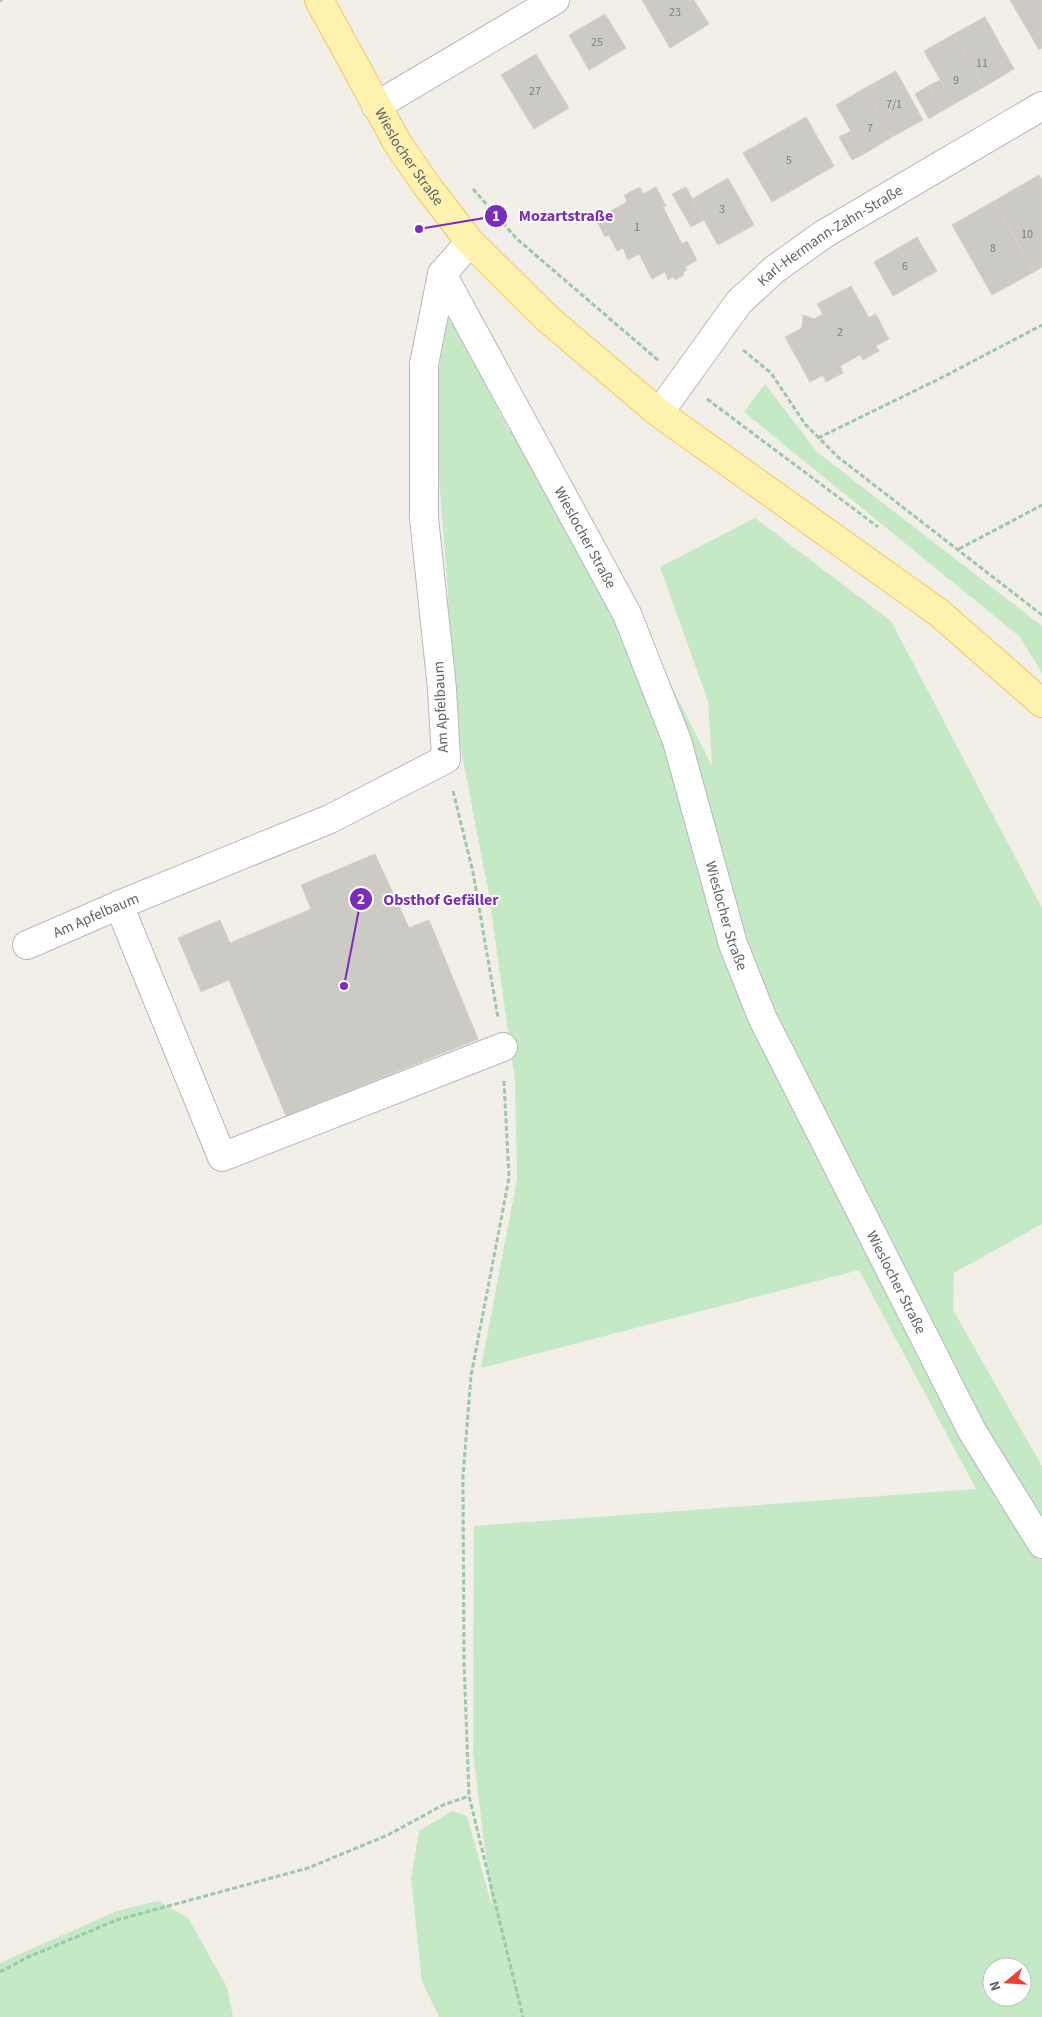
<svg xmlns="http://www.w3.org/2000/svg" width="1042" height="2017" viewBox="0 0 1042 2017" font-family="'Source Sans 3',sans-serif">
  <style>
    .green { fill: #c5e8c5; fill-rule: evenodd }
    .building { fill: #cccac5; stroke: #d6d1c6 }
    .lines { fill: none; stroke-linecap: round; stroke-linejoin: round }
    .minor-casing { stroke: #b5b8bc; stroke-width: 30 }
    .major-casing { stroke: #f2c960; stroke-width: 30 }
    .path { stroke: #9cc7a9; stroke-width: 3; stroke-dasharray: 5 2.5; stroke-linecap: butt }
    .minor { stroke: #fff; stroke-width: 28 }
    .major { stroke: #fff2af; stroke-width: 28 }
    .labels { text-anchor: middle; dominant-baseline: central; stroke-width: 4; stroke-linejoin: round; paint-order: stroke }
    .number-label { font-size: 12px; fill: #7a7d7f }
    .street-label { font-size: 15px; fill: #5f6368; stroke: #fff }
    .leader { fill: none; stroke: #7b2cbf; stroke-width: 2 }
    .callout-dot { fill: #7b2cbf; stroke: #fff; stroke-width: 2 }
    .mark-label { font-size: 15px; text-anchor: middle; font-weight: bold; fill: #fff }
    .callout-label { font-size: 16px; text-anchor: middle; font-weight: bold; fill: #7b2cbf; stroke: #fff; stroke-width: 4; stroke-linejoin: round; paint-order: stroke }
  </style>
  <rect width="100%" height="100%" fill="#f1efe8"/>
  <path class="green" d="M447 318 456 328 510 432 534 414 712 766 708 701 660 567 755 518 891 621 1042 908V1224L954 1273 953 1310 1042 1466V2017H439L422 1982 411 1879 419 1831 452 1811 467 1816 492 1906 473 1752 474 1526 976 1489 859 1270 481 1368 517 1179 515 1081 489 895 454 713 448 594 437 450 438 376ZM992 1967H1022V1997H992Z
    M765 384 817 452 1042 626V673L1019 636 744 412Z
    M158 1901 188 1918 227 1987 233 2017H0V1963L117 1911Z"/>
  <path class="building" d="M642 0H694L709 24 670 48Z
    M1010 0H1042V48L1039 50Z
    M605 14 626 48 589 70 569 35Z
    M985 17 1014 69 984 87 954 34Z
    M954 34 984 87 954 104 924 51Z
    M536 54 569 108 534 129 501 75Z
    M896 71 923 120 892 137 865 88Z
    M940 80 954 104 942 111 928 86Z
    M928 86 942 111 929 119 915 94Z
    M865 88 892 137 864 154 836 105Z
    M806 117 834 166 772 202 743 153Z
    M851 131 864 154 852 160 839 137Z
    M1039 175 1042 180V267L1034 272 994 201Z
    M728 178 754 225 718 245 692 199Z
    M640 187 643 194 656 187 666 206 663 207 682 244 687 241 697 260 685 267 687 270 683 272 684 275 675 280 673 277 668 280 665 272 652 279 639 254 628 260 623 248 617 251 609 235 605 237 596 219 627 202 624 195Z
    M686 187 704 220 691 227 672 194Z
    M994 201 1034 272 992 295 952 225Z
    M917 237 937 271 893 296 874 262Z
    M851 286 869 318 876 314 889 339 876 346 879 351 863 360 860 355 840 366 843 373 826 382 823 375 810 382 785 337 802 328 803 315 814 319 823 314 817 304Z
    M375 854 409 928 429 920 478 1039 286 1116 229 980 201 992 178 938 220 920 230 943 311 909 301 885Z"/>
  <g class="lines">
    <g class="minor-casing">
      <g id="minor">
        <path d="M376 106 555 0"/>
        <path id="s1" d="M442 274 627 614 677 741 733 944 762 1017 972 1431 1042 1544"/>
        <path id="s2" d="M659 413 739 302 775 269 824 234 1042 106"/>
        <path d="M119 905 222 1157 503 1047"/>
        <path id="s3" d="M27 945 119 905 330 819 446 759 442 689 424 518V364L442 274 470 242"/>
      </g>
    </g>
    <g class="major-casing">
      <g id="major">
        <path id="s4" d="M319 0 398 144 427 186 470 242 549 320 659 413 938 612 1042 703"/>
      </g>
    </g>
    <path class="path" d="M0 1 2 0
      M473 189 517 239 659 361
      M743 350 771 373 805 424 838 457 1042 615
      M707 399 878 527
      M818 438 945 376 1042 325
      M959 549 1042 505
      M453 791 473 872 498 1018
      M504 1081 509 1178 471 1376 463 1476 464 1662 469 1796 523 2017
      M0 1972 28 1957 117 1920 308 1868 388 1835 443 1805 469 1796"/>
    <use href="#minor" class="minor"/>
    <use href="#major" class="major"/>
  </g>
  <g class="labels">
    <g class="number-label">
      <text x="675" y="12">23</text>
      <text x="597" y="42">25</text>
      <text x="982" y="63">11</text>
      <text x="956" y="80">9</text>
      <text x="535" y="91">27</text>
      <text x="894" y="104">7/1</text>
      <text x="870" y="128">7</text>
      <text x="789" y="160">5</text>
      <text x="722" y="209">3</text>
      <text x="637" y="227">1</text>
      <text x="1027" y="234">10</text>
      <text x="993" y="248">8</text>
      <text x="905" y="266">6</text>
      <text x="840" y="332">2</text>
    </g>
    <g class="street-label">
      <text stroke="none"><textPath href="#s4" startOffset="181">Wieslocher Straße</textPath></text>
      <text stroke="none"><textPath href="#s2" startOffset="250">Karl-Hermann-Zahn-Straße</textPath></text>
      <text stroke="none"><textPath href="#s1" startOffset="300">Wieslocher Straße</textPath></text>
      <text transform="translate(441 707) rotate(-93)">Am Apfelbaum</text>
      <text stroke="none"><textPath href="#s1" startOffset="705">Wieslocher Straße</textPath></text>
      <text stroke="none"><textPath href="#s3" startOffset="75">Am Apfelbaum</textPath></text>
      <text stroke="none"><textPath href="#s1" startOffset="1110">Wieslocher Straße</textPath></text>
    </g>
  </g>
  <path class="leader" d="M419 229L496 216M344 986L361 899"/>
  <g class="callout-dot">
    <circle cx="419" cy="229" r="5"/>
    <circle cx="344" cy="986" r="5"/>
    <circle cx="496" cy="216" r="12"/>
    <circle cx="361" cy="899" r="12"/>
  </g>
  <g class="mark-label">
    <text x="496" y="221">1</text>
    <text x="361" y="904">2</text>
  </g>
  <g class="callout-label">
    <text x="566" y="221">Mozartstraße</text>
    <text x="441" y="905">Obsthof Gefäller</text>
  </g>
  <g transform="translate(1007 1982) rotate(252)"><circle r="24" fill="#ffffff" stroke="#bfc1c3"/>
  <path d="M0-4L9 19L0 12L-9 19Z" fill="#ea4335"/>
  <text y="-8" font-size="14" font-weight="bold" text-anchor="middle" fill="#5f6368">N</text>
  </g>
</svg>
